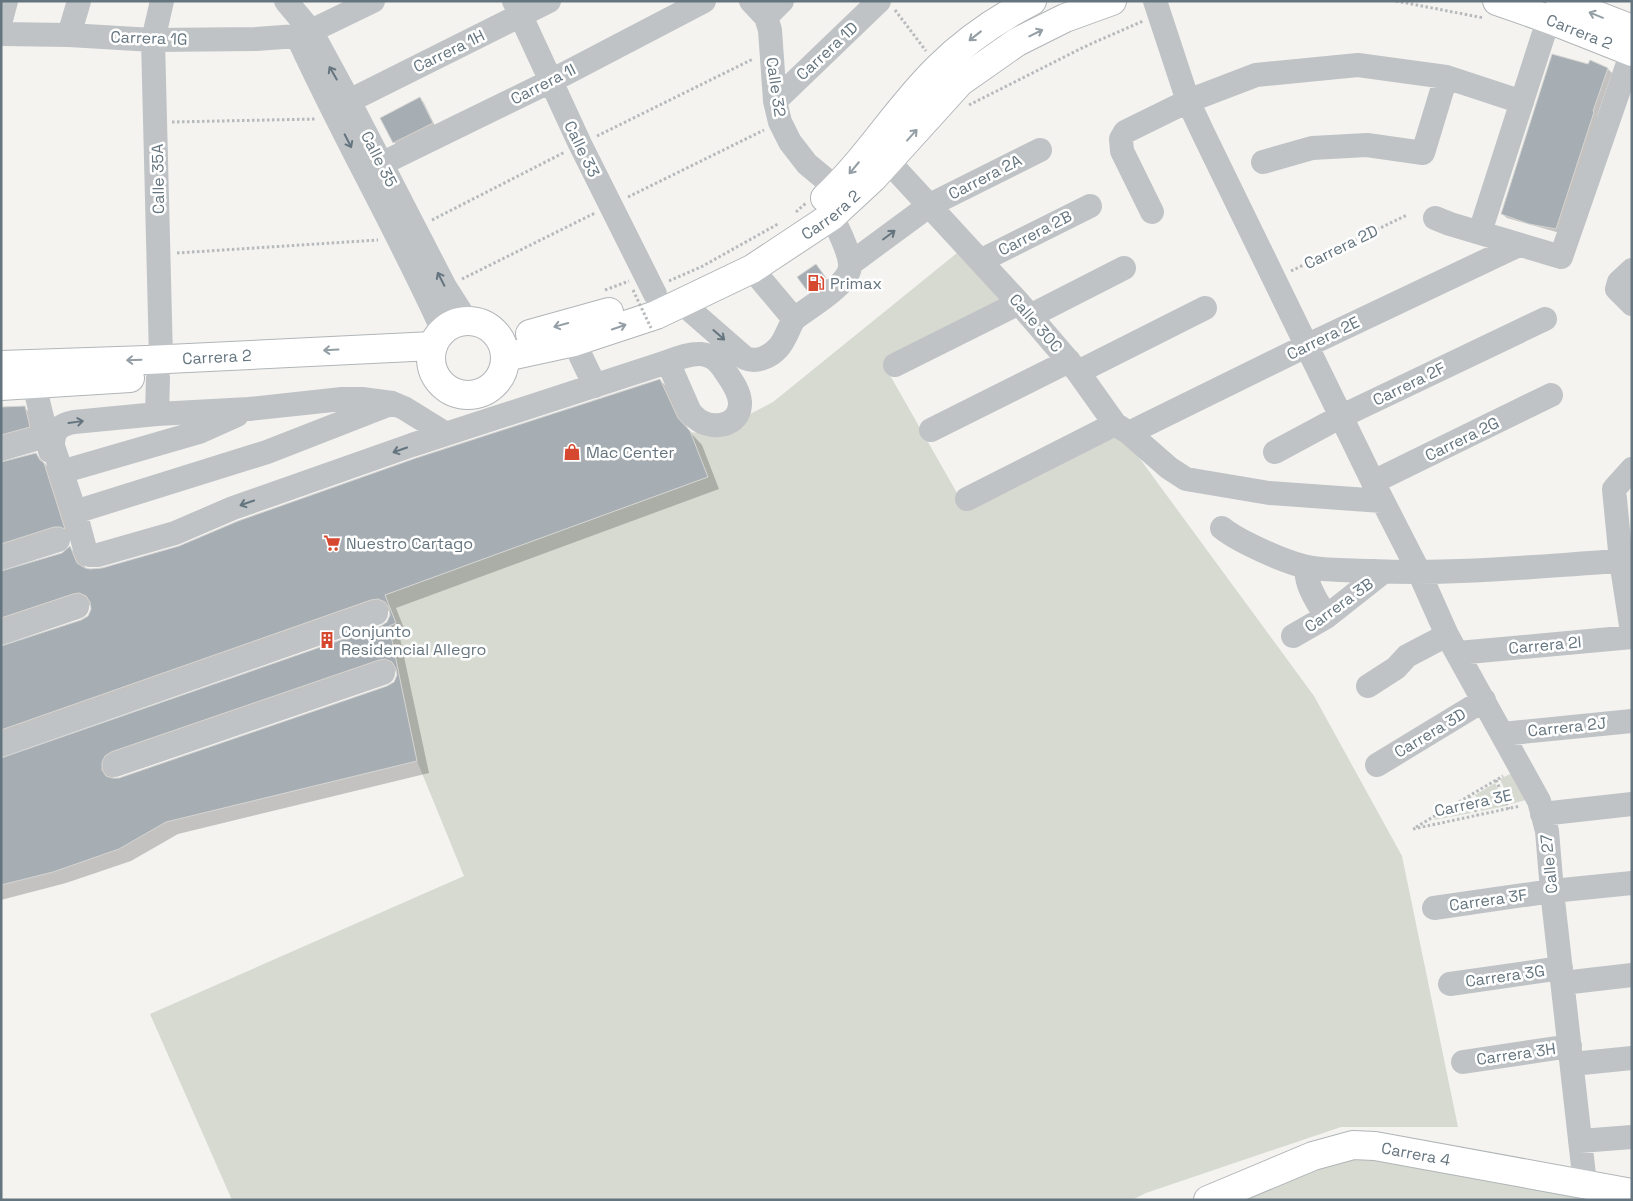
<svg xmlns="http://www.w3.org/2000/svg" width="1633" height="1201" viewBox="0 0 1633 1201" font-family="'Space Grotesk',sans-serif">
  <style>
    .green { fill: #d6dad1 }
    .shadow { fill: #0003; fill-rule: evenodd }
    .building { fill: #a7aeb3; stroke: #d5d5d3; fill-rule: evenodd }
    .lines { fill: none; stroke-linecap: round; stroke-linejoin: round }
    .major-casing { stroke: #b1b5b8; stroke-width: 30 }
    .path { stroke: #b7babc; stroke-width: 3; stroke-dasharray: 2.5 2.5; stroke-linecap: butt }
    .minor { stroke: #bfc3c6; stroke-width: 24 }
    .major { stroke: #fff; stroke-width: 28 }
    .path-bridge { stroke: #b7babc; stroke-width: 3; stroke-dasharray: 2.5 2.5; stroke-linecap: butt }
    .oneway { stroke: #939ea5 }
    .oneway2 { stroke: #65757f }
    .labels { text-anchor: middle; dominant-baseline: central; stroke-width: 5; stroke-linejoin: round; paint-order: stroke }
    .street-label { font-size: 16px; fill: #65757f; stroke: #fff }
    .poi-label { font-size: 16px; fill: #65757f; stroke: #fff; text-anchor: start }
  </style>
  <rect width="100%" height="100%" fill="#f4f3f0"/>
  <path class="green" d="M957 253 1006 304 883 363 965 507 1121 433 1314 696 1402 856 1458 1127H1341L1146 1193 1132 1200H232L150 1014 464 876 417 761 389 626 396 623 385 595 708 477 690 432 725 436 750 414 773 402Z
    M1514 772 1526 800 1511 804 1500 779Z
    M1495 783 1506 806 1481 811 1475 795Z
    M1465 801 1471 813 1434 820 1436 818Z
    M1375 1146 1632 1200H1215Z"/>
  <path class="shadow" d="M1608 69 1612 73 1597 116 1598 117 1560 233 1507 218 1502 214Z
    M420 98 424 103 436 128 399 147 394 142Z
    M818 267 827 280 811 293 799 278Z
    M660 380 672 392 689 431 702 445 719 489 396 608 407 636 400 638 429 773 178 834 131 861 66 883 1 900V759L381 627 388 622 391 616 390 611 384 612 1 751V648L82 621 89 616 92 609V605L86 606 1 639V573L63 554 70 548 82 560 86 569H102L179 547ZM398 671V675L395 682 388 687 120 779 114 780 113 776 391 672Z
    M1 408H25L37 420 41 439 1 455Z
    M36 454 48 467 74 538 67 539 1 564V464Z"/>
  <path class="building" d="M1552 54 1588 64 1590 60 1608 68 1593 111 1594 112 1556 229 1529 224 1501 214Z
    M420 97 433 123 393 143 380 118Z
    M816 264 826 278 808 292 797 277Z
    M660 379 678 418 690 431 708 477 385 595 396 623 389 626 417 761 166 822 119 849 53 872 1 885V758L381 626 387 622 390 615 389 608 385 602 378 599 371 600 1 730V646L81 620 88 616 91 609 90 602 86 596 79 593 73 594 1 618V571L62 553 70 546 77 563 85 568 90 569 102 568 179 546 238 521 416 458ZM385 659 392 662 396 669 397 675 394 682 387 686 119 778H112L106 776 102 770V762L105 756 111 752 379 660Z
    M25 406 30 427 1 435V407Z
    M36 453 40 460 44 463 65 529 60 527H54L1 544V462Z"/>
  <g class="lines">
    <g class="major-casing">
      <g id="major">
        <path id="s1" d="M1497 1 1551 20 1632 52"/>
        <path d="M1560 1 1632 29"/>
        <path d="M825 198C867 159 897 108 938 68 966 40 997 19 1032 1"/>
        <circle cx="468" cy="358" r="37"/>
        <path d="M530 334 609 312"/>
        <path id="s2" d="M505 357 574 342 656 315 752 269 832 216 873 178 960 82 1017 42 1065 18 1112 1"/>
        <path id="s3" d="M1 365 147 360 433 346"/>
        <path d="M1 386 130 378"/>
        <path id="s4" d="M1208 1200 1313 1156 1353 1145 1375 1146 1632 1193"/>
      </g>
    </g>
    <path class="path" d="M1396 1 1484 18
      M895 10 926 51
      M969 105 1084 47 1143 21
      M172 122 316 119
      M597 136 753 59
      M628 197 764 130
      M796 212 806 203
      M432 220 565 152
      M177 253 378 240
      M1291 271 1407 215
      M462 279 595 213
      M669 281 701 267 778 224
      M605 290 629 281
      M484 320 511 330
      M1496 780 1509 809
      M1469 796 1478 816
      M1416 827 1503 776
      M1413 829 1520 806"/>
    <path class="minor" d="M286 1 311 31 349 101 445 287 466 320
      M514 1 580 144 655 294
      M751 1 766 17 770 30 775 101 780 122 790 142 807 164 836 188
      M1155 1 1188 101 1204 135 1373 482 1419 572 1447 635 1539 801 1547 831 1552 891 1585 1184
      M766 17 782 1
      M1 20 6 1
      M311 31 373 1
      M1 34 69 35 153 40 256 39 297 36
      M69 35 79 1
      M300 42C345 140 399 233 443 331
      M349 101 549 1
      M775 101 879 1
      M888 161 1019 303 1078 372 1115 424 1129 433 1169 468 1186 479 1269 493 1382 501
      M1263 162 1312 148 1367 145 1423 153 1446 77
      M381 164 551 81 704 1
      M1152 212 1122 151 1121 139 1125 132 1188 101 1256 75 1358 65 1446 77 1522 102
      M1435 218 1450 224 1561 257 1632 52
      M1480 232 1543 36 1551 20
      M980 261 1090 206
      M850 264 930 205 1040 150
      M752 269 794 319C808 308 853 283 850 263 848 247 838 230 832 216
      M1632 270 1619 282 1617 289 1632 304
      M682 303 745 358C756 363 770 357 778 348 785 341 789 327 794 319
      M1030 316 1124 268
      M574 342 595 386
      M161 358 153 40 162 1
      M895 365 1019 303
      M1078 372 1205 308
      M34 384 50 451
      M157 414 158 378
      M931 430 1069 361
      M1129 433 1306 346 1519 245
      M446 434 404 408 392 403 362 399H342L249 409 157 414 74 422C59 425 53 430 53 446L75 512 85 549 90 555H98L175 533 233 508 412 445 661 364C673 360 688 353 701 354 713 355 719 362 725 371 731 380 739 390 740 402 741 423 719 430 702 422 697 420 693 415 690 412L668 362
      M1 449 32 440
      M1275 452 1340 417 1545 319
      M1632 469 1614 489 1621 561 1632 560
      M61 472 199 432 237 415
      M1373 482 1551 395
      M967 499 1115 424
      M75 512 267 452 390 404
      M1222 528C1238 541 1286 563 1308 567 1328 571 1351 570 1372 571 1455 575 1539 566 1621 561L1632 632
      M1 558 58 540
      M1307 567C1304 584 1318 602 1326 617
      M1 633 77 607
      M1293 636 1326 617 1383 572
      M1458 653 1632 637
      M1368 686 1396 668 1407 656 1447 635
      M1502 734 1632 721
      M1 745 376 613
      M115 765 383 673
      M1377 765 1484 700
      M1542 814 1632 804
      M1434 908 1552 891 1632 883
      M1563 983 1632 975
      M1450 984 1561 968
      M1463 1062 1570 1046
      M1572 1064 1632 1058
      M1580 1141 1632 1137"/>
    <use href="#major" class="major"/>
    <path class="path-bridge" d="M633 290 651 328"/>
  </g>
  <defs><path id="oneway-shaft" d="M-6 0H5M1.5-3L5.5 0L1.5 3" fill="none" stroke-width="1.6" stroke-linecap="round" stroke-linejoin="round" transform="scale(1.25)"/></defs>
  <g class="oneway">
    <use href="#oneway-shaft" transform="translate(1596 15) rotate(-158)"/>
    <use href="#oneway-shaft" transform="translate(1036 33) rotate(-26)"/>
    <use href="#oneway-shaft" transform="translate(975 36) rotate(142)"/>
    <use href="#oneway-shaft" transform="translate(912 135) rotate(-48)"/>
    <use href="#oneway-shaft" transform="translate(854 168) rotate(130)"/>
    <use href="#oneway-shaft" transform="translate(561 325) rotate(165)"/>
    <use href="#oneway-shaft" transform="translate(619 327) rotate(-19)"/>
    <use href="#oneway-shaft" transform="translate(331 350) rotate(177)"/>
    <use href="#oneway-shaft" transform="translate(134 360) rotate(178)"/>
  </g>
  <g class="oneway2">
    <use href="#oneway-shaft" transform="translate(333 73) rotate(-120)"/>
    <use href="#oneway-shaft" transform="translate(348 141) rotate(63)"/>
    <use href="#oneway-shaft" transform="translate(889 235) rotate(-37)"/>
    <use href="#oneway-shaft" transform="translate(441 279) rotate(-117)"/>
    <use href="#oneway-shaft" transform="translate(719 335) rotate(41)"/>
    <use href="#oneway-shaft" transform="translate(76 422) rotate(-8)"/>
    <use href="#oneway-shaft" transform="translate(400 450) rotate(161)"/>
    <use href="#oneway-shaft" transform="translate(247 503) rotate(161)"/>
  </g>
  <defs>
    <g id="fuel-bare" transform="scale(1.35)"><path d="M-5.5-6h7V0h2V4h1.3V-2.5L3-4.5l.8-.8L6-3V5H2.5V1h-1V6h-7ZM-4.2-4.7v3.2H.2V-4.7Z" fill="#d5482f" stroke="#fff" stroke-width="2.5" paint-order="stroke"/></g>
    <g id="shop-bare" transform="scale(1.35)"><path d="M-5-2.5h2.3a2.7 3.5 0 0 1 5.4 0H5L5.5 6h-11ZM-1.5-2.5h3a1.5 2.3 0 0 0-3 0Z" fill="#d5482f" stroke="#fff" stroke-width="2.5" paint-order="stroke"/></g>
    <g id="supermarket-bare" transform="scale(1.35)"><path d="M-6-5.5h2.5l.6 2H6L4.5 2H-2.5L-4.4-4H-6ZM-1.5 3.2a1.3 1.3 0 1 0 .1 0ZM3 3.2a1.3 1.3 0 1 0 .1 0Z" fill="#d5482f" stroke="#fff" stroke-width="2.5" paint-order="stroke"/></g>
    <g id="building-bare" transform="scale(1.35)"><path d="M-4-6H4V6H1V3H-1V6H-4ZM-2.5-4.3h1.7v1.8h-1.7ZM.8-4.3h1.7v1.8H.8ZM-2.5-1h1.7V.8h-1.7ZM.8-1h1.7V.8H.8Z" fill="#d5482f" stroke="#fff" stroke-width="2.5" paint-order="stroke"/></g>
  </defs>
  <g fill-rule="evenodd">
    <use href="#fuel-bare" x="816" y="283"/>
    <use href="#shop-bare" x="572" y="452"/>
    <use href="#supermarket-bare" x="332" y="543"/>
    <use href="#building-bare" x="327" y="640"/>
  </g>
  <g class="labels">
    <g class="street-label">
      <text stroke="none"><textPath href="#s1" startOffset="88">Carrera 2</textPath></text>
      <text transform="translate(149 38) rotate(2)">Carrera 1G</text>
      <text transform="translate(449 51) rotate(-26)">Carrera 1H</text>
      <text transform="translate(827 51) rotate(-43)">Carrera 1D</text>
      <text transform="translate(543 84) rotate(-27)">Carrera 1I</text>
      <text transform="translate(776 87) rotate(82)">Calle 32</text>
      <text transform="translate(582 149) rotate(64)">Calle 33</text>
      <text transform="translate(379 159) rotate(63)">Calle 35</text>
      <text transform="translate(985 177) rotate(-27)">Carrera 2A</text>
      <text transform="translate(158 179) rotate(-91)">Calle 35A</text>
      <text stroke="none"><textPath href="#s2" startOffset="359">Carrera 2</textPath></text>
      <text transform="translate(1035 233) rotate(-27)">Carrera 2B</text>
      <text transform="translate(1341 247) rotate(-26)">Carrera 2D</text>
      <text transform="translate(1036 323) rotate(49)">Calle 30C</text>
      <text transform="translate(1323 338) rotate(-26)">Carrera 2E</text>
      <text stroke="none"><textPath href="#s3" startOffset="216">Carrera 2</textPath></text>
      <text transform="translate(1409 384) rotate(-26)">Carrera 2F</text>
      <text transform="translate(1462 439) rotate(-26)">Carrera 2G</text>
      <text transform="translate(1339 605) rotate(-36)">Carrera 3B</text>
      <text transform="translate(1545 645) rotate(-5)">Carrera 2I</text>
      <text transform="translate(1567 727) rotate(-6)">Carrera 2J</text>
      <text transform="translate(1430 733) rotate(-31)">Carrera 3D</text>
      <text transform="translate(1473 803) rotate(-12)">Carrera 3E</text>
      <text transform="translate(1549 864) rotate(-96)">Calle 27</text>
      <text transform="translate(1488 900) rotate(-8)">Carrera 3F</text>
      <text transform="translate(1505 976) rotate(-8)">Carrera 3G</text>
      <text transform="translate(1516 1054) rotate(-8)">Carrera 3H</text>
      <text stroke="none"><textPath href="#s4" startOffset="219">Carrera 4</textPath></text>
    </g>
    <g class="poi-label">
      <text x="830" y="283">Primax</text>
      <text x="586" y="452">Mac Center</text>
      <text x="346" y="543">Nuestro Cartago</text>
      <text x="341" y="631">Conjunto<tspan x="341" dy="18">Residencial Allegro</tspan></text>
    </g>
  </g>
  <rect width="1633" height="1201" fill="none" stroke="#65757f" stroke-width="5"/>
</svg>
